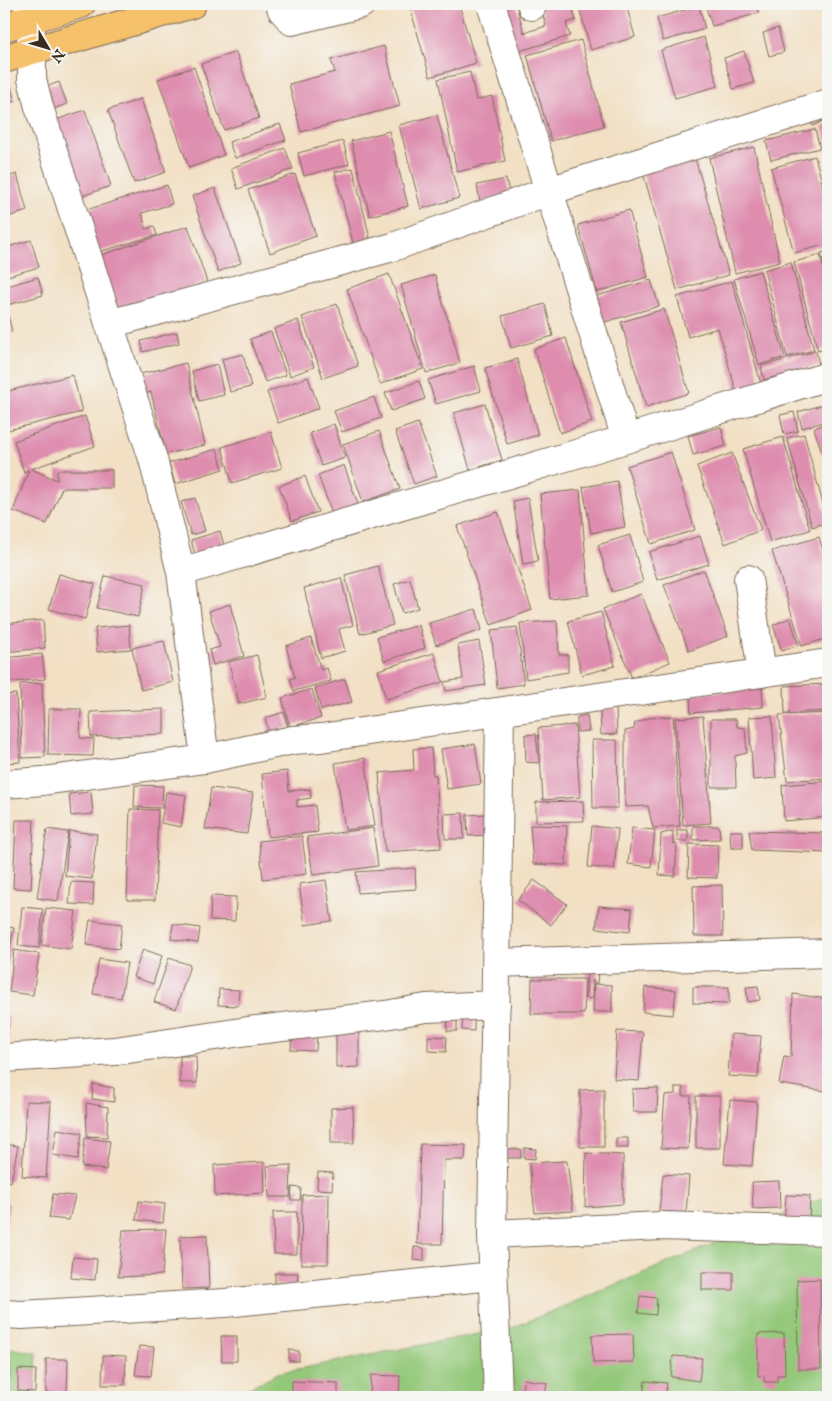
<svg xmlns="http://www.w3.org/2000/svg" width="832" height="1401" viewBox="0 0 832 1401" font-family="'IM FELL English',serif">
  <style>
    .green { fill: #93c879; stroke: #67794c }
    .building { fill: #de8daf }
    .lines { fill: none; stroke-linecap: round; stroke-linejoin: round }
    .minor-casing { stroke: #7b6a58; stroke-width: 30 }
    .major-casing { stroke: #7b6a58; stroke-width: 30 }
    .minor { stroke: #fff; stroke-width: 28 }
    .major { stroke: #f5c16b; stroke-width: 28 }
  </style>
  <rect width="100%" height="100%" fill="#f6f6f2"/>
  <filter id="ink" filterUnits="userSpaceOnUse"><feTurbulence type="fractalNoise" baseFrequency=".02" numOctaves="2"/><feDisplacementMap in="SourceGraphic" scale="10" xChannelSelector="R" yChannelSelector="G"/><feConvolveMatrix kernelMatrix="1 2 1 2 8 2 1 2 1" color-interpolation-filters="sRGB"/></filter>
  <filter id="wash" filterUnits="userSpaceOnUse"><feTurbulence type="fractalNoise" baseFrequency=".0096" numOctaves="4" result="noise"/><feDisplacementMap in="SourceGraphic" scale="20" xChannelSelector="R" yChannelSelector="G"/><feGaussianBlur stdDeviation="1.12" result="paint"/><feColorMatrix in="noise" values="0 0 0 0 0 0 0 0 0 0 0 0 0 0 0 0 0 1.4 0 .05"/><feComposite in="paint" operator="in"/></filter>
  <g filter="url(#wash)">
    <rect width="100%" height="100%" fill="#f2e0c4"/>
    <path class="green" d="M828 1196V1397H230L278 1373 514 1327Z
      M4 1347 37 1353 35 1397H4Z"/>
    <g id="blocks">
      <path class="building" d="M409 4H459L476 63 430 77Z
        M495 4H516L524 33 546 26 540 4H571L576 20 566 23 570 36 509 54Z
        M578 4H626L635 37 591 50Z
        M705 4H756L759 13 712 26Z
        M699 6 705 29 663 41 657 18Z
        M778 28 784 52 769 56 763 33Z
        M704 37 718 86 675 98 661 50Z
        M581 40 604 126 551 141 527 55Z
        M384 46 400 106 301 132 289 84 335 72 331 60Z
        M744 51 754 83 733 89 724 58Z
        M236 52 259 118 224 130 201 64Z
        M194 67 224 155 189 168 158 79Z
        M470 72 476 100 492 96 505 161 457 172 438 79Z
        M59 82 67 104 45 112 38 90Z
        M10 84 15 101 4 104V85Z
        M141 99 166 172 134 183 108 110Z
        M85 110 111 186 79 197 53 121Z
        M824 112 828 118 813 126 810 120Z
        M437 115 459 198 421 209 399 125Z
        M280 124 286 140 235 158 229 142Z
        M828 125V145L822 127Z
        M815 129 820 148 771 160 766 141Z
        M389 131 408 206 370 216 351 141Z
        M343 141 349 164 304 176 298 153Z
        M754 147 780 262 735 273 709 158Z
        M285 148 293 169 238 189 231 168Z
        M815 156 828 205V244L794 253 771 168Z
        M695 158 729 275 677 290 643 173Z
        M353 168 370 238 353 243 335 172Z
        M17 174 27 211 4 218V178Z
        M295 174 316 236 270 253 248 190Z
        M506 179 510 196 480 202 477 185Z
        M167 185 172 204 142 213 146 229 154 226 157 235 95 253 83 211Z
        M215 188 241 263 218 272 192 196Z
        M629 210 648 277 597 292 578 225Z
        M188 226 207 282 117 312 98 256Z
        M31 240 39 267 4 277V248Z
        M828 251V278L821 253Z
        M820 255 828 285V348L818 351 794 262Z
        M791 262 814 350 787 357 764 270Z
        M760 271 785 357 759 365 734 279Z
        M389 274 423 369 380 384 347 289Z
        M435 275 460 363 426 373 401 285Z
        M38 277 43 295 4 306V287Z
        M651 280 659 306 598 324 590 298Z
        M732 281 761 384 736 391 718 328 688 337 677 297Z
        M337 304 358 366 323 378 302 317Z
        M545 304 553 336 511 348 502 316Z
        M664 309 689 393 646 407 621 322Z
        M8 315 12 331 4 334V316Z
        M298 320 314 367 290 376 274 329Z
        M177 332 179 343 143 352 141 341Z
        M271 332 286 375 265 382 250 339Z
        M566 338 592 422 560 433 534 349Z
        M816 351 819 365 764 380 761 366Z
        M243 354 251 387 230 392 222 359Z
        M517 359 538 435 507 444 485 368Z
        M186 363 205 445 166 454 151 392 140 395 136 375Z
        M217 364 224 395 199 401 192 371Z
        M474 366 481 391 436 404 428 380Z
        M4 367 9 384 4 385Z
        M73 375 82 412 8 430 4 412V392Z
        M308 377 319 408 278 423 267 392Z
        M419 381 425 399 391 411 385 393Z
        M374 397 381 418 342 432 334 411Z
        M828 403V421L802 428 798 412Z
        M485 404 502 460 470 470 454 413Z
        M794 412 798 431 784 434 780 415Z
        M85 416 95 446 31 469 57 480V470H112V488H62L47 524 13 511 29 470 24 472 14 441Z
        M418 423 437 476 414 484 395 431Z
        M828 423V472L814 428Z
        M334 424 345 458 321 466 310 433Z
        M721 427 726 446 693 455 688 436Z
        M379 431 400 489 363 502 343 444Z
        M271 432 282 468 232 483 222 447Z
        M804 434 828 522 812 527 787 438Z
        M783 437 810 530 770 542 743 449Z
        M217 449 223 469 175 484 169 463Z
        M671 452 695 530 651 544 627 466Z
        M732 453 761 530 725 544 697 466Z
        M344 465 359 507 333 516 318 475Z
        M305 476 318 512 292 521 279 486Z
        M617 481 625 527 591 533 583 487Z
        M580 490 589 595 550 599 540 494Z
        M195 498 205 531 191 535 181 502Z
        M528 498 538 561 523 564 513 501Z
        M498 512 532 610 491 625 457 526Z
        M220 531 225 549 196 558 191 540Z
        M630 535 643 582 612 592 598 545Z
        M700 536 709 564 657 580 649 552Z
        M819 537 828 567V638L802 646 772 551Z
        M378 566 393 625 360 634 345 575Z
        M704 570 728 636 689 651 664 585Z
        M59 574 95 584 85 619 49 609Z
        M105 576 145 584 138 617 97 608Z
        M341 578 353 625 339 629 345 651 321 658 304 588Z
        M410 579 418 608 402 613 394 584Z
        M641 594 670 662 632 678 603 609Z
        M230 604 244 656 213 665 209 650 220 647 209 611Z
        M476 609 482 630 436 645 429 623Z
        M601 612 615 666 582 675 568 621Z
        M790 618 799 645 782 651 773 625Z
        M43 620 45 648 4 652V624Z
        M557 621 559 655H568V672L526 679 520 623Z
        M129 625 131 649 97 652 95 628Z
        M419 625 425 648 384 661 377 637Z
        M517 627 524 684 497 688 491 630Z
        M311 638 321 670 327 668 331 681 294 691 290 679 295 678 286 646Z
        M164 641 173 682 141 690 132 648Z
        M479 641 486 685 446 691 444 682 463 679 458 645Z
        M434 653 443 682 386 699 378 670Z
        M42 654 45 679 4 683V658Z
        M257 655 267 697 239 704 229 662Z
        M345 679 352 702 321 710 315 688Z
        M42 683 45 757 22 758 20 684Z
        M828 684V711L785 713 784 686Z
        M762 688 763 707 691 713 690 695Z
        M312 689 321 718 290 727 282 698Z
        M16 694 20 762 4 763V695Z
        M616 708 617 734 601 735 600 709Z
        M49 709H81L80 738 94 739 93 756 48 755Z
        M164 709V734L91 737 90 712Z
        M284 712 288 727 269 733 265 718Z
        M828 713V778L787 781 779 715Z
        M587 715 589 731 577 732V717Z
        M673 716 680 826 653 828 648 806 625 807V731L634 729 635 723 649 718Z
        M703 716 711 823 683 825 675 718Z
        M772 716 776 778 753 780 749 717Z
        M711 719H736L737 727 745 728 747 753 735 756 736 787H711Z
        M575 725 580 797 543 800 538 728Z
        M536 734 539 763 526 762 525 735Z
        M592 740H617L618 808H593Z
        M475 744 481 784 447 789 441 749Z
        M431 748 433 775H436L441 848 385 852 379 773 414 770 413 749Z
        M365 758 375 826 345 830 335 763Z
        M287 771 289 791 310 789 311 798 297 800V807L315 805 318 832 268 837 262 774Z
        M828 781V817L784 821 782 785Z
        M135 785 163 786 162 808 134 807Z
        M211 788 253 793 247 834 205 829Z
        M91 792 93 814 71 816 69 794Z
        M166 792 186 795 181 827 161 823Z
        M583 801 584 821 536 822V802Z
        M130 809 158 810 155 900H127Z
        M463 813 464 839H445L444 814Z
        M487 814 488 835 468 836 467 815Z
        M16 820H34L31 889 13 888Z
        M530 825 567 826 566 865 533 864Z
        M4 826H10L5 880 4 879Z
        M592 826 618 829 614 869 588 867Z
        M693 826H719L720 839 693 840Z
        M373 828 378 866 313 875 307 837Z
        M632 828 655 830 651 867 628 864Z
        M47 829 68 832 58 901 37 898Z
        M677 830H688V841H677Z
        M69 831 97 834 92 879 65 876Z
        M673 831V843L677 844 675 876 659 875 661 834Z
        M730 831H743V848H731Z
        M749 831 828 833V853L752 850Z
        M302 836 307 874 263 879 259 841Z
        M689 844 718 845 717 878 688 877Z
        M415 868 416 889 358 893 356 872Z
        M326 880 332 921 305 925 299 884Z
        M534 880 567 904 551 925 518 900Z
        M71 882 94 883 93 905 69 904Z
        M722 885 723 936H694L693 886Z
        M211 896 236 897 235 921 210 920Z
        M599 906 632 909 630 932 596 928Z
        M22 907 43 909 39 948 18 946Z
        M46 908 76 911 71 949 41 945Z
        M90 920 122 924 119 949 86 945Z
        M173 924 200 928 198 943 171 939Z
        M4 926 14 928 7 963 4 962Z
        M143 949 162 956 153 984 133 977Z
        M14 950 39 954 33 995 9 992Z
        M169 958 190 965 176 1009 154 1002Z
        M99 959 127 963 121 998 93 994Z
        M587 967 598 968 597 983H594L593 980 592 999 586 998Z
        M532 979H585L584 1014H531Z
        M594 984 612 985V1012H593Z
        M758 986 760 1000 748 1002 746 987Z
        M645 987 676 990 673 1015 643 1012Z
        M693 987H729V1004L693 1003Z
        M219 989 239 990 238 1006 218 1005Z
        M793 994 828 999 825 1091 779 1084 784 1056 791 1057Z
        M463 1015 474 1016V1031L462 1030Z
        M448 1016H457V1031H447Z
        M4 1017H9L7 1040H4Z
        M617 1031 643 1032 639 1081 614 1079Z
        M292 1032 317 1033 316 1051 291 1050Z
        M359 1032V1067L336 1068V1033Z
        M731 1034 761 1036 758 1078 728 1076Z
        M428 1036 447 1037 446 1052 428 1051Z
        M180 1056H196L197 1083H180Z
        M93 1084 114 1088V1102L92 1099Z
        M675 1087H683V1096H691L688 1149 661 1148 665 1095 675 1094Z
        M658 1088 657 1112H633L632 1089Z
        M604 1089V1147H580V1090Z
        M696 1096H720V1148H696Z
        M730 1100 757 1102 752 1166 724 1164Z
        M26 1101 51 1102 46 1178 22 1176Z
        M86 1103 108 1107 107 1137 87 1136Z
        M353 1107 354 1143H331V1108Z
        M57 1129 82 1133 78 1159 53 1155Z
        M85 1138 110 1141 106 1170 82 1167Z
        M616 1138H628V1148H616Z
        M4 1144 18 1146 11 1182 4 1180Z
        M420 1144 466 1145 465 1160H444L442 1244H417Z
        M524 1148 536 1149 535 1159 524 1158Z
        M504 1149H521V1158H504Z
        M586 1153 623 1155V1204L585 1207Z
        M567 1161 573 1211 535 1213 529 1163Z
        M264 1162 265 1193 215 1196 214 1165Z
        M291 1165 290 1197H269L267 1166Z
        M318 1172 333 1173 332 1190 317 1189Z
        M663 1174 689 1176 686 1213 659 1211Z
        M779 1181 780 1208 753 1209 752 1182Z
        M292 1187 301 1188 300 1200H291Z
        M53 1194 75 1196 69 1220 49 1218Z
        M329 1194 328 1264H301L302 1195Z
        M786 1195 810 1196 809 1225 784 1224Z
        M139 1201 165 1204 163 1223 136 1220Z
        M4 1203H9L5 1238H4Z
        M273 1212H297V1254H274Z
        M166 1229 162 1275 118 1277 123 1230Z
        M207 1235 209 1288 182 1289 180 1236Z
        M414 1247 424 1248V1261L413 1260Z
        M73 1257 97 1259 95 1280 71 1278Z
        M702 1272H733V1290H702Z
        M275 1273H298L297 1286 275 1285Z
        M820 1279 821 1369H798L797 1280Z
        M640 1296 657 1298 656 1315 638 1313Z
        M784 1333 785 1375H777V1382H764V1375L758 1376V1334Z
        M633 1334 634 1362 593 1363 592 1335Z
        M221 1336H237V1361H222Z
        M139 1346 154 1347 151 1376 135 1375Z
        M289 1350 299 1351V1361H289Z
        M103 1355 126 1356 125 1385H102Z
        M673 1356 702 1358 699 1381 671 1377Z
        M46 1359H68L67 1393H46Z
        M4 1362H10L9 1380H4Z
        M18 1369 36 1370 35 1392 18 1391Z
        M371 1375 400 1376 399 1397H370Z
        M524 1379 547 1383 545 1397 521 1395Z
        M292 1381 338 1383V1397H292Z
        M645 1381 667 1383 665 1397H643Z"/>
    </g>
  </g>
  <g filter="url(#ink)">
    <use href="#blocks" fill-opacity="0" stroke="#7b6a58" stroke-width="1"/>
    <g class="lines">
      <g class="minor-casing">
        <path id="minor" d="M27 4 30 18 32 50V79L39 107 153 459 181 572 205 759 293 740 321 738 828 663
          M280 4 282 10 292 21 361 4
          M491 4 626 439
          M532 4V6
          M109 324 393 247 549 191 828 103
          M181 572 626 439 828 376
          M748 579 762 673
          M4 784 43 781 205 759
          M497 963 828 953
          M4 1058 115 1051 248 1031 385 1015 426 1008 496 1005
          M492 1234 661 1226 828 1231
          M4 1314 22 1315 225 1303 493 1276
          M498 1397 492 1234 500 712"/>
      </g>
      <g class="major-casing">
        <path id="major" d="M4 27 81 4
          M4 59 32 50 56 44 192 4"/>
      </g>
      <use href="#minor" class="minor"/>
      <use href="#major" class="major"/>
    </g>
  </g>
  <rect width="832" height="1401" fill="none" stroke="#f6f6f2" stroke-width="20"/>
  <g transform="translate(48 48) rotate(128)" stroke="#f6f6f2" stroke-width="4" paint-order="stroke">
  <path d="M0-4L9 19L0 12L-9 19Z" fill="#3b2a1e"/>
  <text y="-8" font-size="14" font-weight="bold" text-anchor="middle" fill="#3b2a1e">N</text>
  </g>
</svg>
